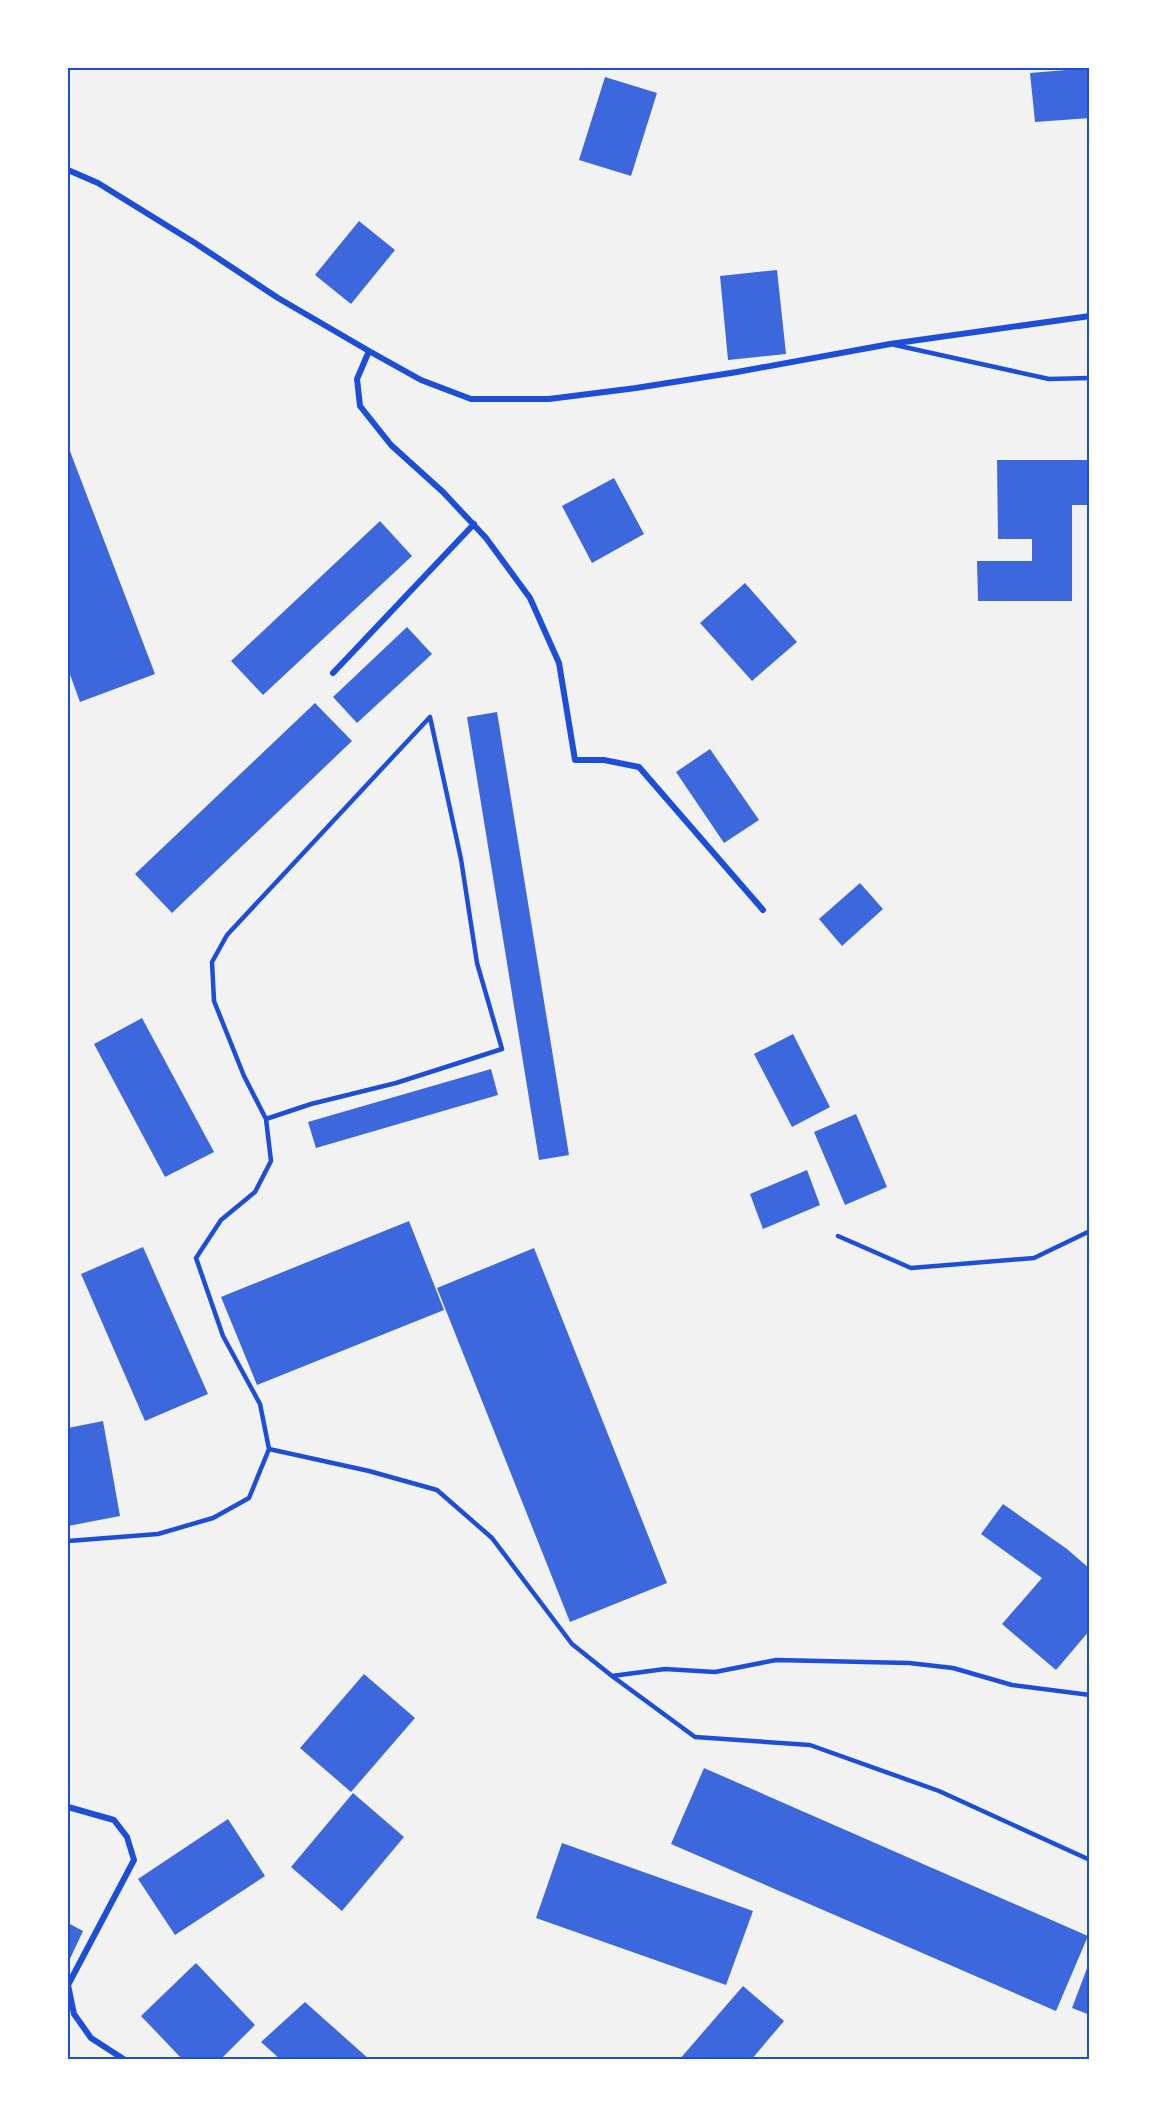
<svg xmlns="http://www.w3.org/2000/svg" width="1157" height="2127" viewBox="0 0 1157 2127" font-family="Roboto,sans-serif">
  <style>
    .building { fill: #3d67dc }
    .lines { fill: none; stroke-linecap: round; stroke-linejoin: round }
    .service { stroke: #1d4ed8; stroke-width: 4.5 }
    .minor { stroke: #1d4ed8; stroke-width: 6 }
    .neatline { fill: none; stroke: #1d4ed8; stroke-width: 2 }
  </style>
  <rect width="100%" height="100%" fill="#f2f2f2"/>
  <path class="building" d="M1090 68V118L1035 122 1030 73Z
    M605 77 657 93 631 176 579 160Z
    M359 221 395 250 351 304 315 275Z
    M777 270 786 354 728 360 720 276Z
    M68 446 155 674 80 702 68 669Z
    M997 460H1090V505H1072V601H978L977 561H1032V539H998Z
    M614 478 644 534 592 563 562 506Z
    M380 521 412 556 263 695 231 661Z
    M745 583 797 642 752 681 700 623Z
    M407 627 432 654 357 723 333 697Z
    M315 703 352 741 172 913 135 874Z
    M497 712 569 1155 539 1160 467 717Z
    M710 749 759 820 724 843 676 772Z
    M860 883 883 909 842 946 819 919Z
    M142 1018 214 1152 165 1177 94 1044Z
    M793 1034 830 1107 792 1127 754 1054Z
    M491 1069 498 1095 316 1148 308 1122Z
    M856 1114 887 1187 845 1205 814 1132Z
    M807 1170 820 1205 763 1229 750 1194Z
    M409 1221 444 1310 257 1385 221 1297Z
    M143 1247 208 1394 145 1421 81 1274Z
    M534 1248 667 1583 570 1622 437 1288Z
    M103 1421 120 1516 68 1526V1428Z
    M1003 1504 1067 1549 1090 1569V1630L1056 1670 1002 1624 1042 1578 981 1534Z
    M364 1674 415 1718 351 1792 300 1748Z
    M704 1768 1088 1936 1056 2011 671 1844Z
    M353 1793 404 1837 342 1911 291 1867Z
    M228 1819 265 1876 175 1935 138 1879Z
    M562 1843 753 1911 726 1985 536 1918Z
    M68 1923 83 1931 68 1963Z
    M196 1963 255 2025 220 2060H183L141 2016Z
    M1089 1963H1090V2015L1072 2008Z
    M743 1986 784 2021 751 2060H679Z
    M305 2002 370 2060H281L261 2042Z"/>
  <g class="lines">
    <path class="service" d="M895 345 1049 379 1090 378
      M838 1236 911 1268 1034 1258 1090 1231
      M269 1449 369 1471 437 1490 492 1538 572 1644 612 1676 665 1669 715 1672 776 1660 909 1663 953 1668 1012 1685 1090 1695
      M68 1541 158 1534 213 1518 249 1498 269 1449 260 1404 223 1336 196 1258 221 1220 255 1192 271 1161 266 1119 244 1076 214 1001 212 962 227 935 430 717 461 859 477 963 502 1049 396 1083 311 1104 266 1119
      M612 1676 695 1737 810 1745 939 1791 1090 1860"/>
    <path class="minor" d="M68 170 98 183 195 243 278 298 369 351 421 380 471 399H549L636 388 737 372 890 344 1090 316
      M369 351 357 379 360 406 391 445 443 492 486 538 530 598 559 663 575 760H604L639 767 763 910
      M333 673 474 524
      M68 1807 114 1820 127 1837 134 1860 68 1985 74 2014 91 2038 125 2060"/>
  </g>
  <rect width="1157" height="2127" fill="none" stroke="#ffffff" stroke-width="138"/>
  <rect x="69" y="69" width="1019" height="1989" class="neatline"/>
</svg>
